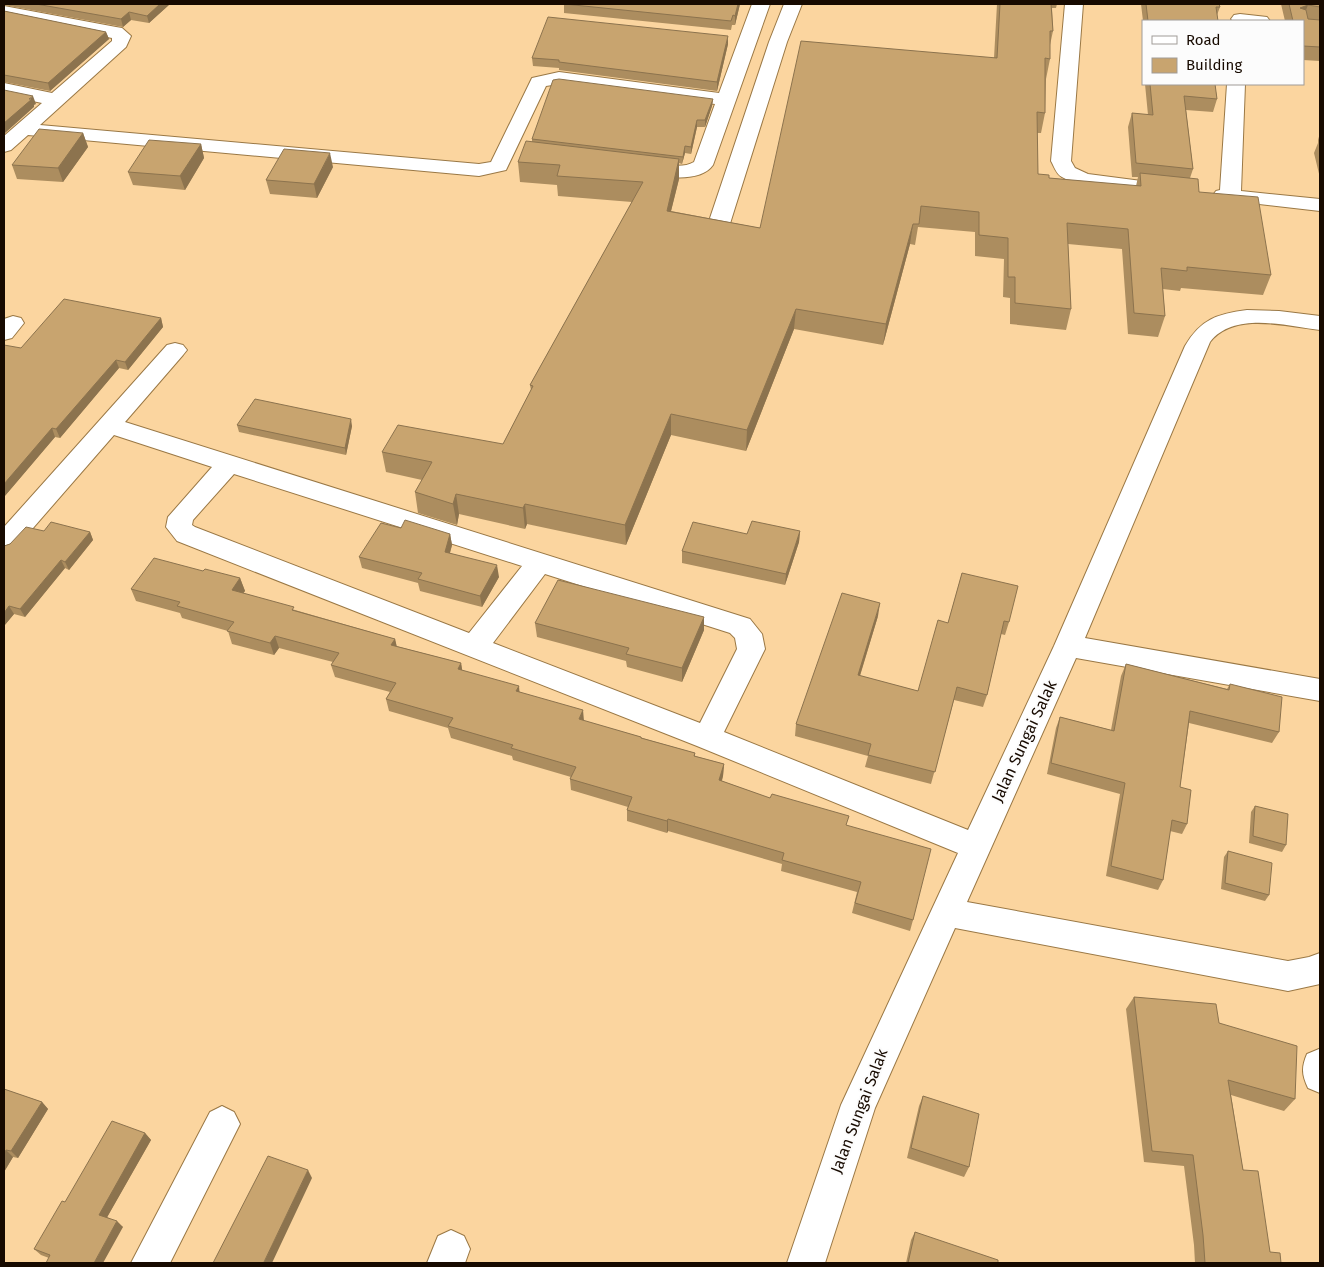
<svg xmlns="http://www.w3.org/2000/svg" width="1324" height="1267" viewBox="0 0 1324 1267" font-family="'Fira Sans',sans-serif">
  <style>
    .lines { fill: none; stroke-linecap: round; stroke-linejoin: round }
    .minor-casing { stroke: #9a7845; stroke-width: 2 }
    .minor { fill: #fff; fill-rule: evenodd }
    .wall { fill: #ac8d5f }
    .shaded-wall { fill: #8c734e }
    .building { fill: #c8a46f; stroke: #8c734e }
    .labels { text-anchor: middle; dominant-baseline: central; stroke-width: 4; stroke-linejoin: round; paint-order: stroke }
    .street-label { font-size: 16px; fill: #170a00; stroke: #fcfcfc }
  </style>
  <rect width="100%" height="100%" fill="#fbd59f"/>
  <g class="lines">
    <g class="minor-casing">
      <path id="minor" d="M752 4H770L713 165C699 185 656 176 636 171L633 167 636 163C655 158 676 172 694 162L715 104 559 84 546 86 506 170 479 176 28 135 11 150 4 152V136L42 103 4 95V83L52 93 112 41V38L4 16V6L116 27 122 28 131 36 126 47 40 125 479 164 491 162 532 78 559 72 719 93Z
        M784 4H802L787 42 728 230 724 234 717 236 710 234 706 230 769 42Z
        M1065 4H1083L1071 161 1075 168 1088 174 1180 186 1183 190 1180 194 1173 196C1145 193 1084 191 1062 177 1056 174 1054 166 1051 161Z
        M1240 14 1267 17 1270 21H1233L1231 19 1234 15Z
        M1227 84H1245L1241 191 1320 199V211L1216 199 1213 195 1216 191 1220 190Z
        M1247 310 1279 311 1320 316V330C1287 326 1234 311 1210 342L1085 638 1320 679V701L1076 658 967 902 1288 961 1309 957 1320 953V984L1288 991 955 928 875 1108 825 1263H787L841 1105 958 853 697 746 177 541 166 527 168 517 212 467 114 435 13 551 4 554V527L167 345 175 343 183 345 187 350 183 355 125 422 750 619 762 634 765 649 724 732 968 830 1054 646 1185 346C1201 319 1217 314 1247 310ZM234 474 522 566 469 633 195 527 192 525 193 520ZM545 574 730 633 735 638 737 649 700 723 493 643Z
        M13 316 21 318 24 323 12 338 4 340V319Z
        M1319 1049 1320 1050V1093L1308 1088C1302 1075 1301 1068 1307 1054Z
        M222 1106 234 1112 240 1124 170 1263H131L210 1112Z
        M451 1230 464 1236 470 1249 465 1263H427L438 1236Z"/>
    </g>
    <use href="#minor" class="minor"/>
  </g>
  <path class="wall" d="M4 4H170L149 23 131 20 123 27 4 5Z
    M564 4H740L735 25H732L731 30 564 13Z
    M997 4H1057L1056 8H1052L1053 31 1050 45V59L1046 79 1045 113 1041 133H1037L1038 174 1049 178 1136 186 1138 177H1132L1128 127 1132 113 1148 115 1145 84H1215L1217 99 1213 112 1186 110 1193 169 1190 178 1199 192 1271 275 1263 295 1181 288 1180 291 1163 289 1165 316 1158 337 1128 334 1122 249 1068 244 1071 309 1066 330 1010 324V298L1003 297 1004 259 975 256V232L918 227 915 245 910 244 883 345 794 329 746 451 671 435 626 545 527 524 525 529 459 514 457 525 418 513 415 492 422 480 386 472 382 452 503 444 531 390 530 385 632 202 558 196 557 185 520 182 518 162 532 142V139L713 99 712 106 705 127H697L691 154 685 153 682 164 679 163V179L671 211 760 228 994 58Z
    M1141 4H1219L1220 7 1217 15 1218 21H1143Z
    M1281 4H1320V61L1303 60V21H1285Z
    M4 11 106 32 109 39 50 91 4 82Z
    M728 44 717 91 559 70V68L533 66 532 58Z
    M83 133 88 147 63 182 17 179 12 165Z
    M1320 133V178L1314 153 1318 143V140Z
    M201 144 204 158 185 190 133 185 128 172Z
    M333 167 317 198 270 194 266 180Z
    M161 318 163 327 128 370 119 368 60 438 55 437 4 497 21 348Z
    M237 425 352 426 346 455 239 432Z
    M401 528 450 534 452 545 450 553 499 577 482 607 420 591 418 583 362 568 359 557Z
    M44 531 90 532 93 540 69 570 65 568 25 617 14 614 4 626V546Z
    M800 531 799 542 785 585 682 563V551L747 534Z
    M203 571 240 578 245 591 243 593 295 610 395 639 396 646 461 663 462 670 520 692 584 721 641 737 642 738 695 753V756L724 764 723 776 722 781 847 826 913 920 910 931 852 913 857 892 781 871 782 864 668 831 667 833 627 821V810L628 807 571 790 570 779 571 777 513 760 512 756 451 738 448 728 389 711 386 699 390 692 335 677 331 665 333 662 279 648 274 655 232 644 228 631 182 618 180 613 136 601 131 589Z
    M962 573 1009 622 1005 635 1001 634 987 695 983 707 954 700 931 784 865 767 868 756 795 736 796 724 878 616 860 676 918 691 948 623Z
    M704 617V630L682 682 627 667 626 661 537 637 535 623Z
    M1126 664 1227 689 1230 684 1279 732 1272 743 1189 723 1180 787 1187 824 1182 834 1170 831 1163 880 1158 890 1106 876 1120 794 1047 774 1056 728 1060 717 1111 730 1121 676Z
    M1255 806 1286 845 1282 852 1249 843 1251 812Z
    M1228 851 1269 895 1265 901 1221 889 1224 857Z
    M1134 997 1219 1023 1295 1099 1284 1111 1231 1095 1243 1170 1270 1252 1281 1263H1195L1194 1245 1184 1166 1144 1162 1126 1009Z
    M4 1089 42 1102 48 1109 18 1158 13 1157 4 1172Z
    M923 1096 969 1167 964 1177 907 1158 919 1106Z
    M145 1133 151 1140 107 1217 123 1227 49 1258 41 1255 34 1249 65 1202Z
    M915 1232 998 1263H906L911 1240Z"/>
  <path class="shaded-wall" d="M160 4H170L149 23 147 16Z
    M738 4H740L735 25V16Z
    M1308 5 1303 18 1300 8Z
    M129 12 131 20 123 27 121 19Z
    M106 32 109 39 50 91 48 83Z
    M728 36V44L717 91V82Z
    M33 96 36 104 34 105V107L4 134V123Z
    M713 99 712 106 705 127V120Z
    M697 120V127L691 154V147Z
    M83 133 88 147 63 182 58 168Z
    M201 144 204 158 185 190 180 176Z
    M685 146V153L682 164 683 157Z
    M330 153 333 167 317 198 314 184Z
    M679 159V179L666 231 667 211Z
    M913 224 910 244 883 345 886 324Z
    M796 309 794 329 746 451 747 430Z
    M161 318 163 327 128 370 125 362Z
    M116 360 119 368 60 438 56 429Z
    M671 414V435L626 545 625 525Z
    M351 419 352 426 346 455 345 448Z
    M52 428 55 437 4 497V484Z
    M456 494 459 514 457 525 453 504Z
    M525 504 527 524 525 529 523 508Z
    M800 531 799 542 785 585 786 574Z
    M90 532 93 540 69 570 65 562Z
    M450 534 452 545 447 563 445 552Z
    M61 560 65 568 25 617 20 609Z
    M497 565 499 577 482 607 480 596Z
    M240 578 245 591 236 602 232 590Z
    M880 603 878 616 856 688 858 675Z
    M9 606 14 614 4 626V613Z
    M704 617V630L682 682V668Z
    M275 636 279 648 274 655 270 643Z
    M395 639 398 651 391 645Z
    M461 663 463 675 458 669Z
    M519 686 520 698 516 691Z
    M583 710 584 721 579 719Z
    M724 764 723 776 718 792 719 780Z
    M668 819V831L667 833V821Z
    M42 1102 48 1109 18 1158 11 1151Z
    M145 1133 151 1140 105 1221 99 1215Z
    M6 1150 13 1157 4 1172V1154Z
    M308 1170 312 1178 272 1263H265L264 1262Z
    M117 1221 123 1227 103 1263H94Z"/>
  <path class="building" d="M36 4H160L147 16 129 12 121 19Z
    M564 4H738L735 16 733 15 731 21Z
    M1000 4H1051L1053 31H1050V59L1045 58V113L1037 112 1038 174 1049 175V178L1141 186 1140 173 1198 179 1199 192 1258 197 1271 275 1187 267V271L1161 268 1165 316 1134 313 1128 229 1067 223 1071 309 1015 303V277H1008V238L979 235V212L921 206 919 224H913L886 324 796 309 747 430 671 414 625 525 525 504 523 508 456 494 453 504 415 492 432 462 382 452 398 425 503 444 533 386 530 385 643 182 557 176 560 165 518 162 526 141 679 159 667 211 760 228 801 41 997 58Z
    M1146 4H1219L1220 7H1216L1218 21H1148Z
    M1289 4H1320V7L1308 5 1300 8 1306 10 1308 19 1320 20V47L1303 46V21H1293Z
    M4 11 106 32 48 83 4 75Z
    M548 17 728 36 717 82 559 62V60L532 58Z
    M559 79 713 99 705 120H697L691 147 685 146 683 157 532 139 553 80Z
    M1150 84H1215L1217 99 1184 96 1193 169 1136 163 1132 113 1153 115Z
    M4 90 33 96 29 99H32L4 123Z
    M39 129 83 133 58 168 12 165Z
    M149 140 201 144 180 176 128 172Z
    M284 149 330 153 314 184 266 180Z
    M64 299 161 318 125 362 116 360 56 429 52 428 4 484V345L21 348Z
    M255 399 351 419 345 448 237 425Z
    M405 520 450 534 445 552 497 565 480 596 418 579 422 573 359 557 381 523 401 528Z
    M752 521 800 531 786 574 682 551 693 522 747 534Z
    M51 522 90 532 65 562 61 560 20 609 9 606 4 613V546L10 544 26 527 44 531Z
    M154 558 203 571 205 569 240 578 232 590 294 607 292 610 395 639 391 645 461 663 458 669 519 686 516 691 583 710 579 719 641 737V738L695 753 694 756 724 764 719 780 770 798 772 794 849 816 846 825 931 849 913 920 855 903 861 882 782 860 784 853 668 819 667 821 627 810 632 797 570 779 576 767 511 748 513 745 448 726 453 718 386 699 396 683 331 665 339 653 275 636 270 643 227 631 234 622 177 606 180 602 131 589Z
    M962 573 1018 586 1009 622 1004 621 987 695 957 687 935 772 868 755 871 744 796 724 842 593 880 603 858 675 918 691 938 620 948 623Z
    M558 580 704 617 682 668 626 654 629 648 535 623Z
    M1126 664 1229 690 1230 684 1282 697 1279 732 1190 711 1180 787 1191 790 1187 824 1172 820 1163 880 1111 866 1125 783 1051 763 1060 717 1114 731Z
    M1255 806 1288 814 1286 845 1253 836Z
    M1228 851 1272 863 1269 895 1225 883Z
    M1134 997 1216 1004 1219 1023 1297 1046 1295 1099 1228 1080 1243 1170 1258 1171 1270 1252 1280 1253 1281 1263H1205L1203 1235 1193 1155 1152 1151Z
    M4 1089 42 1102 11 1151 6 1150 4 1154Z
    M923 1096 979 1114 969 1167 911 1148Z
    M112 1121 145 1133 99 1215 117 1221 94 1263H46L50 1255 34 1249 62 1201 65 1202Z
    M268 1156 308 1170 264 1262 268 1263H213Z
    M915 1232 998 1260V1263H908Z"/>
  <g class="labels">
    <g class="street-label">
      <text transform="translate(1024 741) rotate(-65)">Jalan Sungai Salak</text>
      <text transform="translate(859 1111) rotate(-69)">Jalan Sungai Salak</text>
    </g>
  </g>
  <rect width="1324" height="1267" fill="none" stroke="#170a00" stroke-width="10"/>
  <rect x="1142" y="20" width="162" height="65" fill="#fcfcfc" stroke="#a09b97"/>
  <rect x="1152" y="36" width="25" height="8" fill="#ffffff" stroke="#a09b97"/>
  <text x="1186" y="45" font-size="15" fill="#170a00">Road</text>
  <rect x="1152" y="58" width="25" height="15" fill="#c8a46f" stroke="#a09b97"/>
  <text x="1186" y="70" font-size="15" fill="#170a00">Building</text>
</svg>
